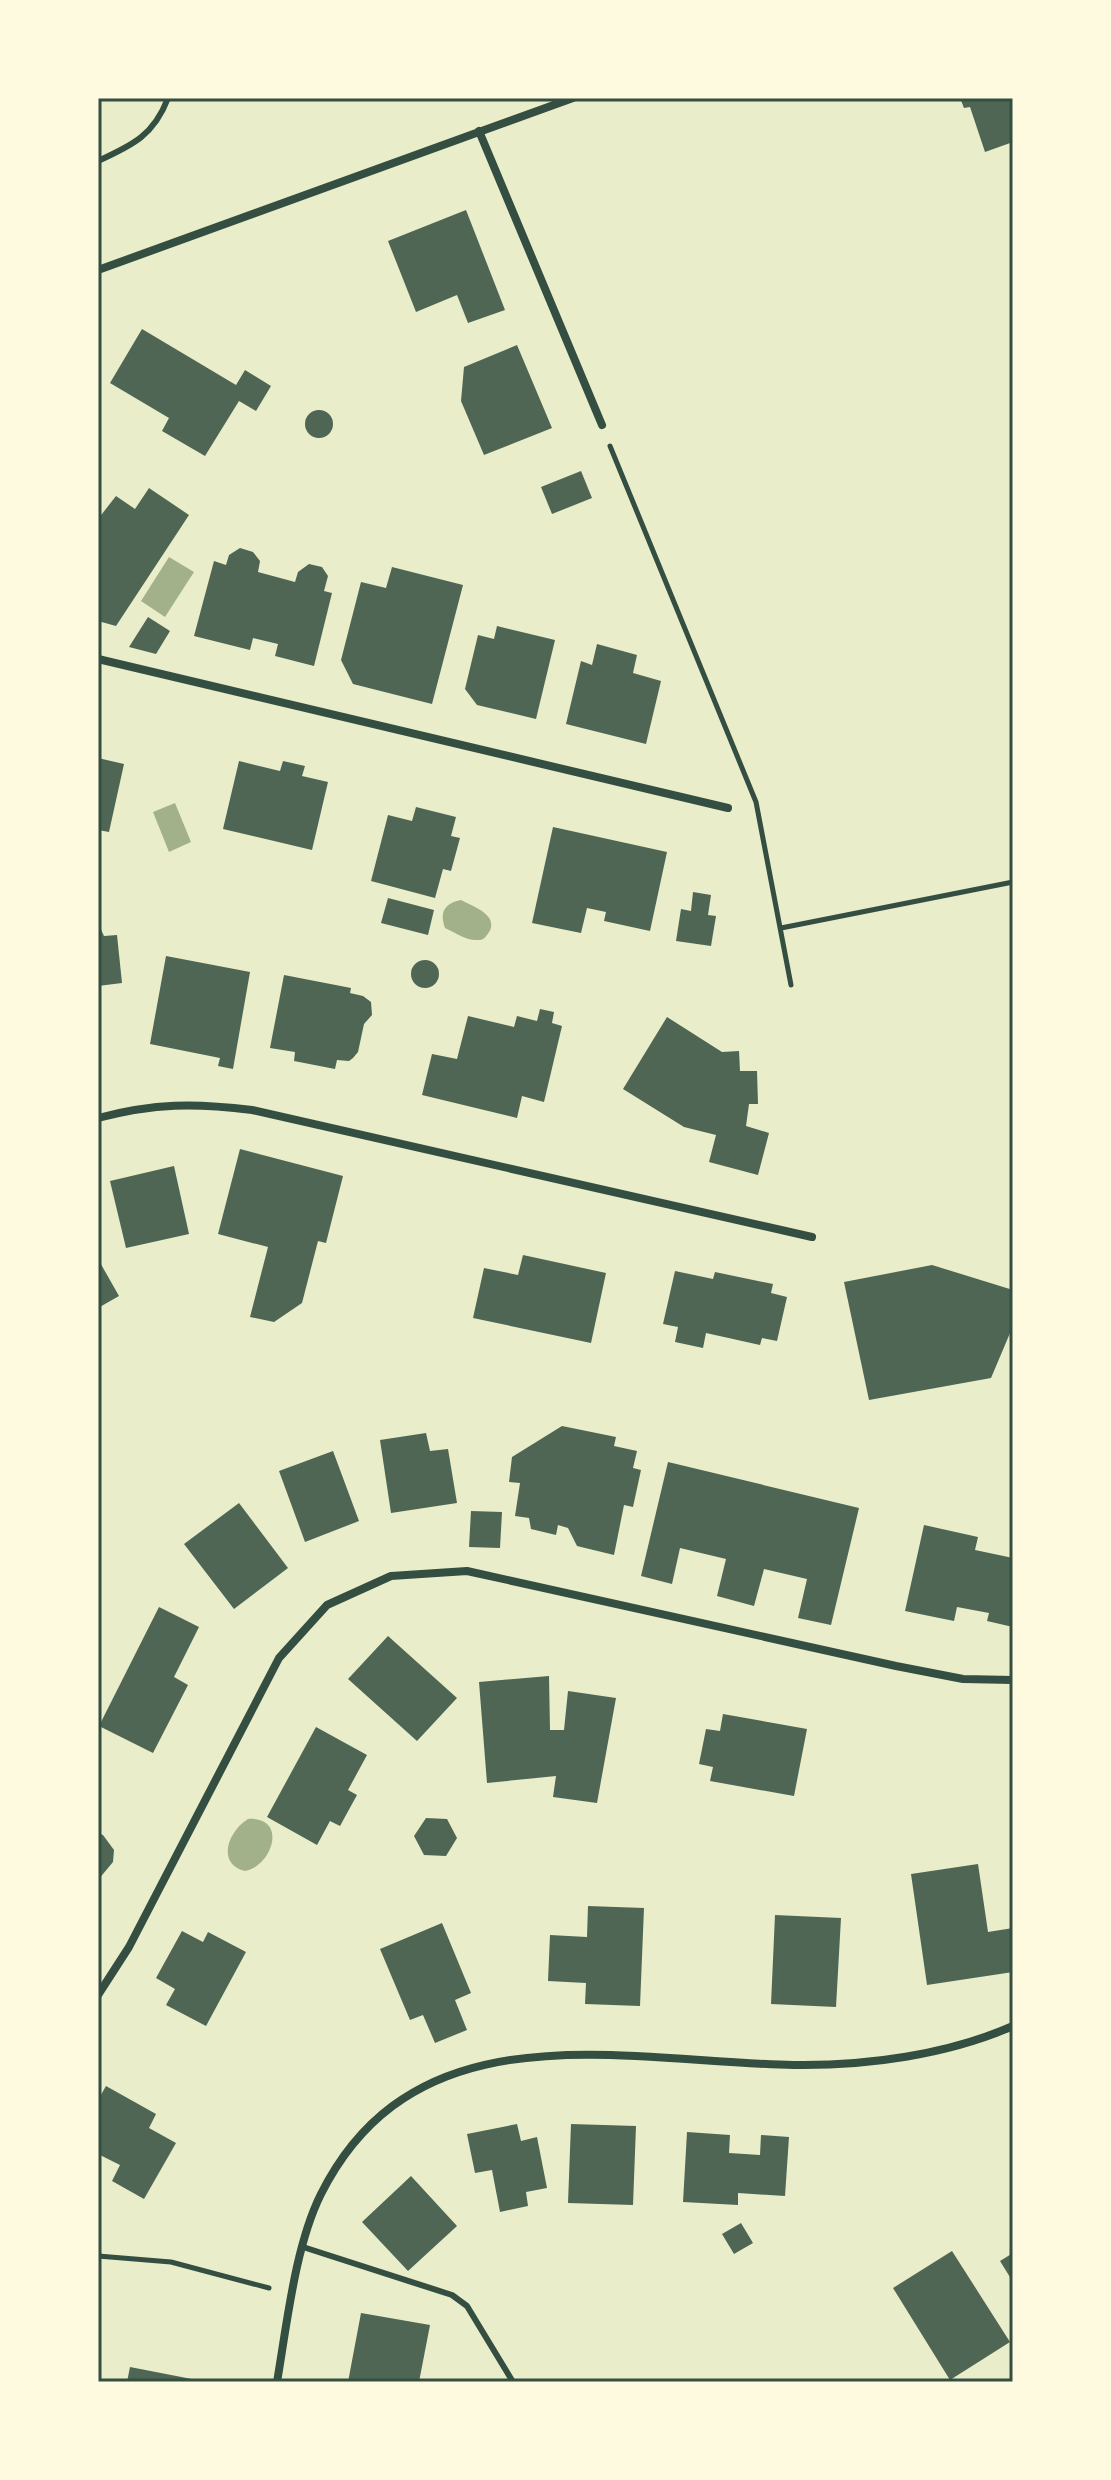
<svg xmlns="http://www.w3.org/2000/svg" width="1111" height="2480" viewBox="0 0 1111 2480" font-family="Roboto,sans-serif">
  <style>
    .water { fill: #a3b18a }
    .building { fill: #4f6655 }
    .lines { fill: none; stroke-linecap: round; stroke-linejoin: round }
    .path { stroke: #344e41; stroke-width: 5 }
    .service { stroke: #344e41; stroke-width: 6 }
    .minor { stroke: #344e41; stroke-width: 8 }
    .neatline { fill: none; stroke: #344e41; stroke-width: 3 }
  </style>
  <rect width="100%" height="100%" fill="#e9edc9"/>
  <path class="water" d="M169 557 194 572 165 617 141 601Z
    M175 803 191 842 169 852 153 812Z
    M461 900C474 907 502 916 487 935 483 940 482 940 476 940 465 940 454 932 445 928 439 912 445 903 461 900Z
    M248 1819C288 1816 273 1866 245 1871 216 1864 228 1831 248 1819Z"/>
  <path class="building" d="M960 98H1013V142L985 152 970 107 964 108Z
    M466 210 505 310 468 323 457 295 416 312 388 241Z
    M142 329 236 385 245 370 271 386 256 411 239 401 205 456 162 431 169 418 110 383Z
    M517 345 552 428 484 455 461 401 464 367Z
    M305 424a14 14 0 1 1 28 0a14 14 0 1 1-28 0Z
    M581 471 592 498 552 514 541 487Z
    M149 488 189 515 116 626 98 621V519L116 496 135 509Z
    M240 548 253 552 260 561 258 572 295 582 298 572 309 564 322 567 328 576 324 591 332 593 314 666 275 656 278 644 253 638 250 650 194 636 214 561 226 565 229 555Z
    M392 567 463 585 432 704 353 684 341 660 361 582 386 588Z
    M148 617 170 631 156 654 129 647Z
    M497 626 555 640 536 719 477 705 465 689 478 635 494 639Z
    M597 644 637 655 633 673 661 681 646 744 566 724 581 661 592 665Z
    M98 758 124 764 109 832 98 830Z
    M239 761 280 771 283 761 305 766 302 776 328 782 312 850 223 829Z
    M416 807 456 817 451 836 460 838 451 871 443 869 435 898 371 881 388 815 412 821Z
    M553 827 667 852 650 931 604 921 606 912 587 908 581 933 532 923Z
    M693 892 711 895 708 915 716 916 711 946 676 941 681 909 691 911Z
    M388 898 434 910 428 935 381 923Z
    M98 923 104 936 117 935 122 983 98 986Z
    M166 956 250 972 233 1069 218 1066 220 1058 150 1044Z
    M411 974a14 14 0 1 1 28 0a14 14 0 1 1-28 0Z
    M284 975 351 988 350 993 363 996 371 1002 372 1015 364 1024 358 1052 353 1058 349 1061 337 1060 335 1069 294 1061 295 1052 270 1048Z
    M540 1009 554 1012 552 1023 562 1026 544 1102 522 1096 517 1118 422 1095 432 1054 457 1059 468 1016 514 1027 517 1016 537 1021Z
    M667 1017 722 1052 739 1051 740 1071H757L758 1104H749L746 1126 769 1133 758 1175 709 1162 716 1135 684 1127 623 1089Z
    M240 1149 343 1176 326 1243 318 1241 302 1303 274 1322 250 1317 268 1247 218 1234Z
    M174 1166 189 1234 126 1248 110 1181Z
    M523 1255 606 1273 591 1343 473 1318 484 1268 518 1275Z
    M98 1259 119 1296 98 1308Z
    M932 1265 1013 1290V1326L991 1378 869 1400 844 1282Z
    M675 1271 713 1279 715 1272 773 1284 771 1293 787 1297 777 1341 762 1338 760 1345 706 1333 703 1348 675 1342 678 1327 663 1324Z
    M562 1426 616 1437 614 1446 637 1451 633 1468 641 1470 633 1507 624 1505 614 1555 577 1546 568 1528 558 1525 556 1535 531 1529 529 1518 515 1516 520 1483 509 1482 512 1457Z
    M426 1433 430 1451 448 1449 457 1503 391 1513 380 1440Z
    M333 1451 359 1521 305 1542 279 1471Z
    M668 1462 859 1508 831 1625 798 1618 807 1579 764 1569 754 1606 717 1596 726 1559 680 1548 672 1584 641 1576Z
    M239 1503 288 1568 234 1609 184 1544Z
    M471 1511 502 1512 500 1548 469 1547Z
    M924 1525 978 1537 975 1550 1013 1558V1627L987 1621 989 1613 957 1607 954 1621 905 1611Z
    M159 1607 199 1627 174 1677 188 1685 153 1753 99 1726Z
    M388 1636 457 1698 417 1741 348 1679Z
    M549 1676 550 1730H564L568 1691 616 1698 597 1803 553 1797 556 1776 487 1783 479 1682Z
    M723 1714 807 1729 794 1796 710 1781 713 1767 699 1764 706 1729 720 1731Z
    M316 1727 367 1755 348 1790 357 1795 340 1826 330 1821 317 1845 267 1817Z
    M426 1818 447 1819 457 1838 446 1856 424 1855 414 1836Z
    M98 1833 103 1835 114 1850 113 1862 98 1880Z
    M978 1864 988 1932 1013 1928V1972L927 1985 911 1874Z
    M588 1906 644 1908 640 2006 585 2004 586 1983 548 1981 550 1935 587 1937Z
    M775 1915 841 1918 836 2007 771 2004Z
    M442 1923 471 1993 455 2000 467 2030 435 2043 423 2015 410 2020 380 1949Z
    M182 1931 203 1942 208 1932 246 1952 206 2026 166 2005 175 1989 156 1978Z
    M106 2086 156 2114 149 2128 176 2143 144 2199 112 2181 120 2165 98 2154V2100Z
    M517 2124 521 2141 537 2137 547 2188 526 2192 528 2206 500 2212 492 2170 475 2173 467 2134Z
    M571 2124 636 2126 633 2205 568 2203Z
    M687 2132 730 2135 729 2153 760 2155 761 2135 789 2137 785 2196 738 2193V2205L683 2202Z
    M411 2176 457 2226 408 2271 362 2222Z
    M741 2223 753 2243 734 2254 722 2234Z
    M952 2251 1010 2342 950 2380 893 2288Z
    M1013 2253V2282L1000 2261Z
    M361 2313 430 2325 419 2382H348Z
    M130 2367 202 2381V2382H127Z"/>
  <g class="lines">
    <path class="path" d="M610 446 756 802 791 985
      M781 928 1013 882
      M98 2256 171 2262 269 2288"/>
    <path class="service" d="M98 161C133 145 154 135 168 98
      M303 2247 452 2295 467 2306 513 2382"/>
    <path class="minor" d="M479 131 602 425
      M98 270 573 98
      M98 659 728 808
      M98 1118C155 1103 194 1103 252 1110L812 1237
      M98 1995 129 1947 279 1658 327 1605 391 1576 467 1571 896 1666 963 1679 1013 1680
      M277 2382C287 2324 295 2246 321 2194 416 2005 623 2062 794 2065 866 2066 947 2055 1013 2026"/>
  </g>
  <rect width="1111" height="2480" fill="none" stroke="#fefae0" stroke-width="200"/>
  <rect x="100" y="100" width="911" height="2280" class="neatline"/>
</svg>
